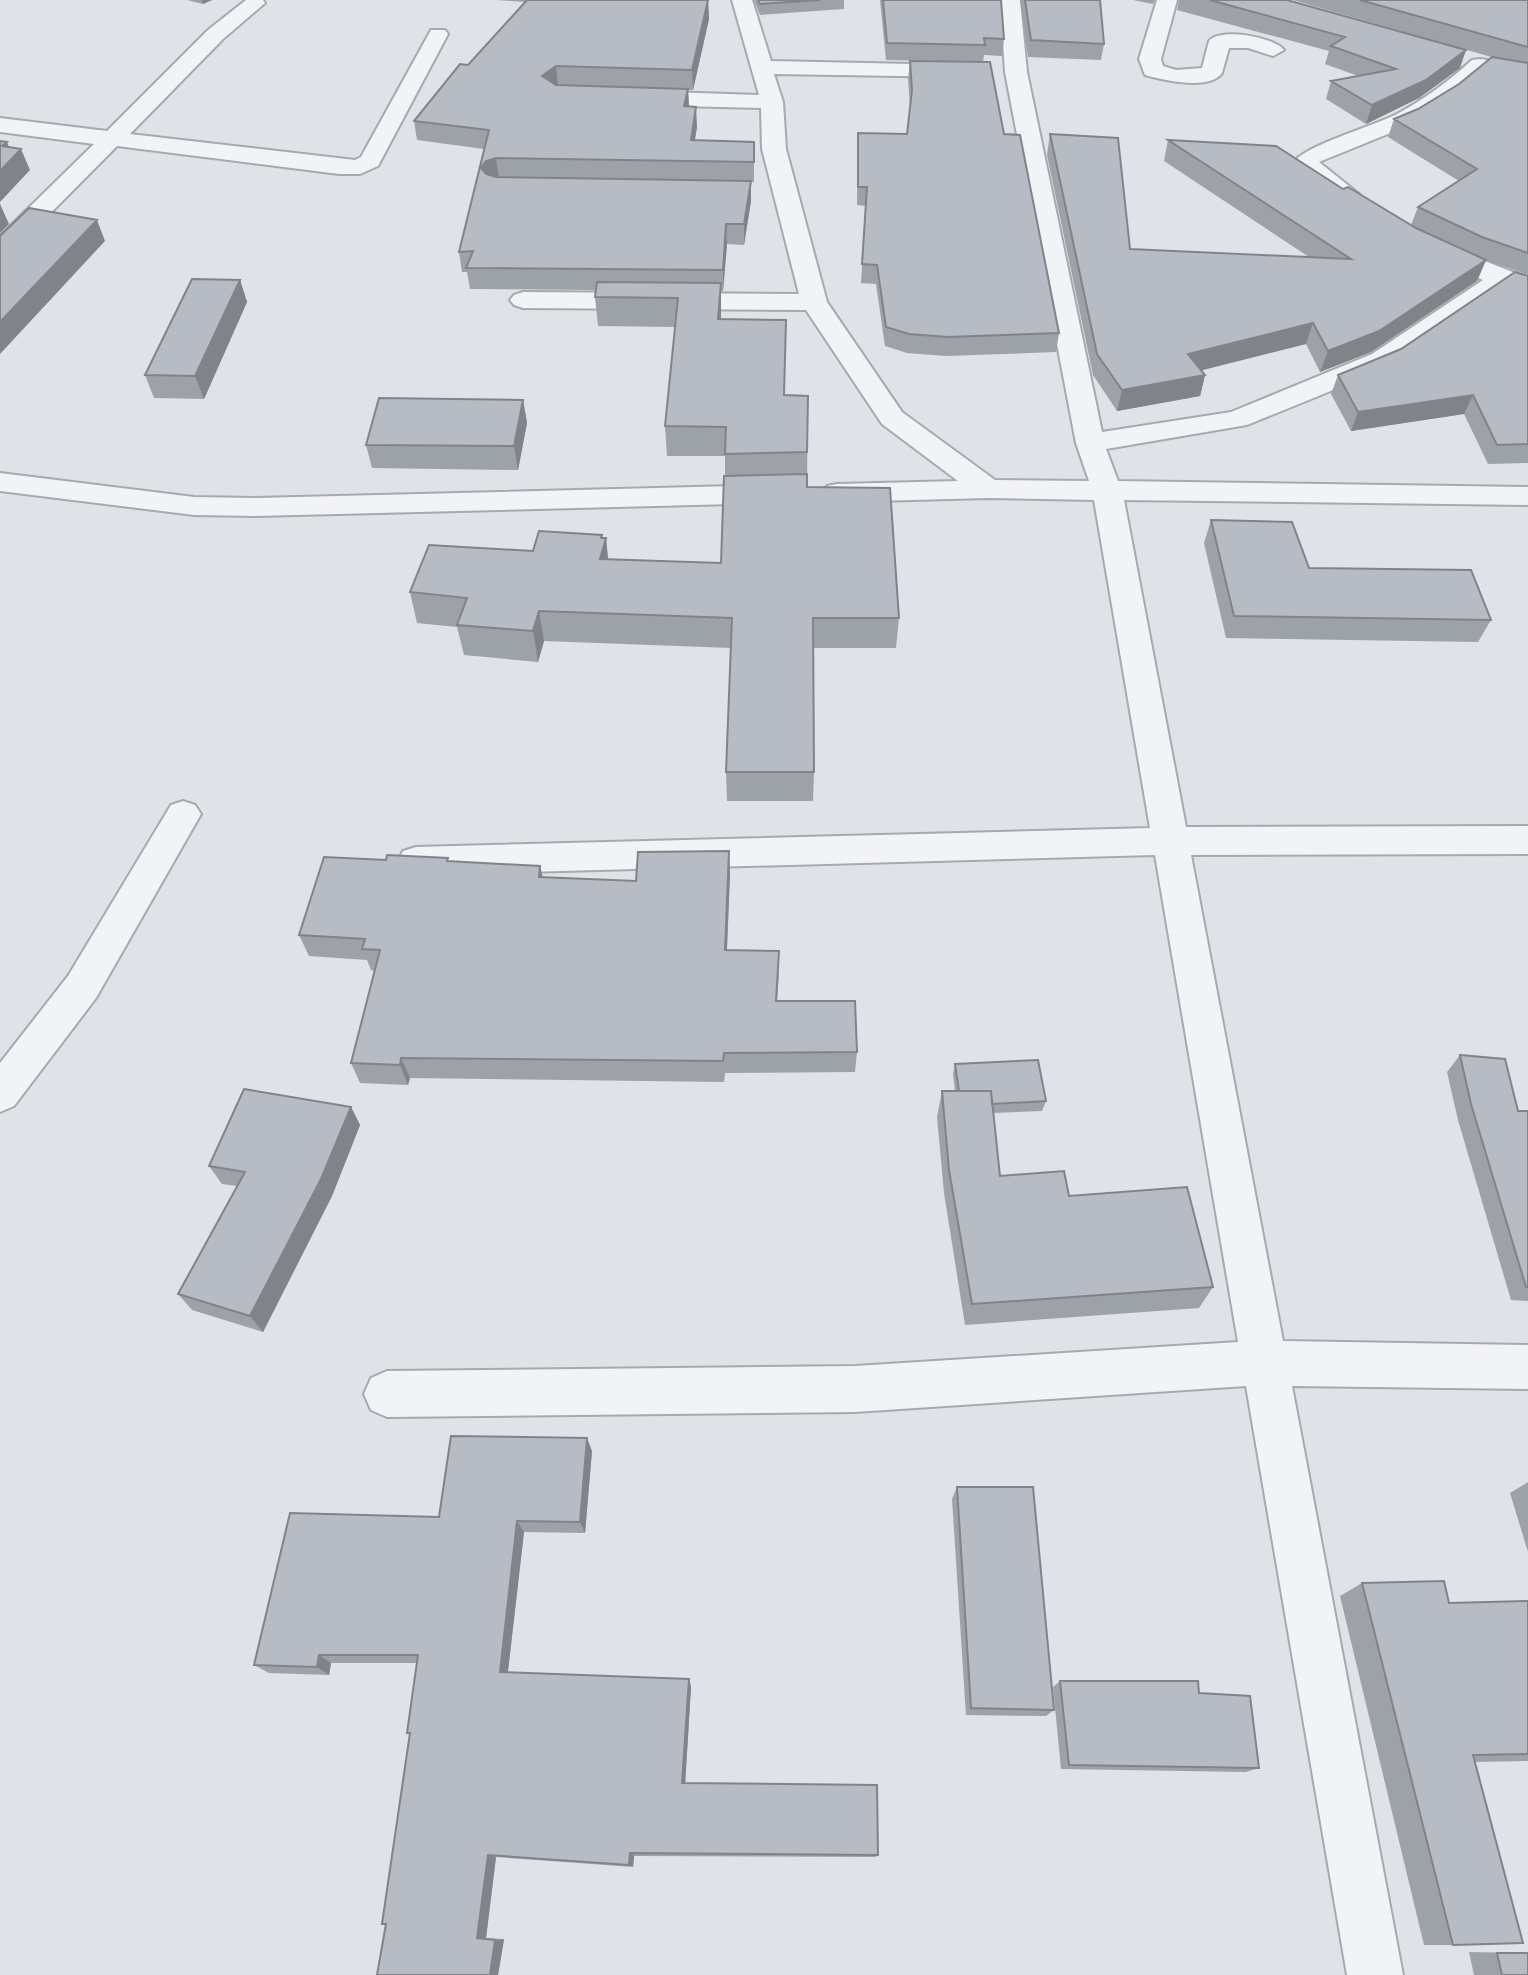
<svg xmlns="http://www.w3.org/2000/svg" width="1528" height="1975" viewBox="0 0 1528 1975" font-family="Overpass,sans-serif">
  <style>
    .lines { fill: none; stroke-linecap: round; stroke-linejoin: round }
    .minor-casing { stroke: #a5a9b1; stroke-width: 4 }
    .minor { fill: #f2f3f6; fill-rule: evenodd }
    .wall { fill: #9da2a9 }
    .shaded-wall { fill: #808489 }
    .building { fill: #b7bcc4; stroke: #808489; stroke-width: 2 }
  </style>
  <rect width="100%" height="100%" fill="#dfe2e7"/>
  <g class="lines">
    <g class="minor-casing">
      <path id="minor" d="M246 0H263L265 3 223 39 130 134 355 160 361 157 431 30H445L448 34 378 166 360 174H339L117 146 9 255 0 257V236L94 144 0 132V118L107 131 208 30Z
        M732 0H752L771 61 960 65 971 71 960 77 774 74 783 102 786 149 827 302 902 412 995 480 1089 481 1076 443 1005 72 1000 0H1020L1027 72 1102 432 1231 412 1372 354 1483 280 1426 255 1423 250 1426 245H1444L1528 278V294L1506 288 1392 366 1247 425 1106 449 1118 481 1528 487V505L1124 500 1186 827 1528 826V854L1191 855 1283 1341 1528 1345V1389L1292 1386 1403 1975H1347L1246 1386 855 1412 387 1417 371 1410 364 1394 371 1378 387 1371 855 1366 1238 1342 1155 855 416 875 403 871 398 861 403 851 416 847 1150 828 1094 500 988 498 837 502 827 500 822 493 827 486 837 484 958 481 882 424 806 310 523 308 514 305 510 300 514 295 523 292 799 294 762 149 761 108 638 105 627 98 638 91 759 95Z
        M1157 0H1177L1161 59 1163 66 1176 70 1202 68 1209 41C1220 27 1274 37 1284 50L1273 56 1248 48H1229L1222 73C1209 91 1163 80 1145 75L1139 59Z
        M1480 59 1488 60 1491 65 1488 70 1451 100 1410 125 1319 162 1359 194 1363 199 1359 204C1336 210 1307 180 1294 162 1306 145 1374 126 1397 114 1425 99 1449 81 1472 60Z
        M0 473 194 497 256 498 777 485 787 487 792 494 787 501 777 503 256 516 194 515 0 491Z
        M183 801 195 805 201 814 96 998 14 1106 0 1112V1063L68 976 171 805Z"/>
    </g>
    <use href="#minor" class="minor"/>
  </g>
  <path class="wall" d="M187 0H212L203 4Z
    M497 0H708L709 19 693 90H688L689 107 697 127 695 140 754 162V182H751V201L744 245 727 244 723 291H721V319L784 395 808 396 807 487 899 618 896 648H813L814 772 813 801H727L726 772 731 648 544 641 538 662 464 655 457 627 417 623 410 592 533 551 603 538H606L608 560 721 563 725 476V456H667L665 426 675 327 598 326 595 297 596 290 470 289 467 272H462L459 252 484 149 417 140 414 121 468 65 526 2Z
    M754 0H844V9L760 15Z
    M880 0H1001L1004 39 1002 56 984 55 983 62 886 60Z
    M1020 0H1100L1104 44 1101 60 1028 57Z
    M1133 0H1155L1153 4Z
    M1179 0H1287L1460 68 1419 98 1366 124 1326 99 1331 81 1358 76 1325 64 1329 51 1177 10Z
    M1293 0H1528V275L1486 260 1477 281 1371 352 1320 372 1306 344 1202 370 1205 375 1200 396 1117 411 1093 375 1047 155 1050 134 1130 249 1309 257 1164 161 1168 140 1343 189 1411 225 1418 207 1459 181 1388 137 1394 119 1418 109 1459 84 1495 58Z
    M910 61 1004 134 1059 333 1056 352 946 356 907 353 885 346 876 284 861 283 866 206 857 205 858 133 907 134 910 106 908 79Z
    M1528 276V463L1488 464 1464 414 1351 431 1331 394 1338 375 1401 349Z
    M240 280 247 302 204 399 154 398 145 375Z
    M523 400 527 423 518 470 372 468 366 445Z
    M1211 520 1309 568 1491 620 1478 642 1226 638 1204 543Z
    M386 860 540 866 543 877 636 881 730 873 727 950 779 973 777 1001 857 1052 855 1072 725 1073 724 1082 410 1078 408 1085 360 1083 351 1063 374 971 371 970 367 960 309 956 299 935Z
    M1460 1055 1518 1111H1528V1301L1511 1300 1458 1120 1447 1072Z
    M955 1064 1046 1101 1042 1111 993 1113 1000 1176 1069 1196 1213 1287 1199 1308 965 1325 944 1193 937 1117 942 1091H955L953 1074Z
    M351 1107 360 1125 332 1196 263 1332 192 1310 178 1294 237 1186 222 1184 209 1166Z
    M592 1451 585 1533 524 1532 508 1672 689 1679 691 1687 685 1783 878 1855 875 1857 634 1856 633 1867 496 1857 486 1938 504 1939 498 1975 386 1924 410 1735 407 1733 417 1663H331L329 1675 269 1673 254 1665 439 1517Z
    M1528 1482V1552L1510 1493Z
    M957 1487 1054 1710 1046 1716 966 1715 952 1499Z
    M1362 1583 1449 1603 1528 1601V1761L1475 1762 1453 1945H1424L1340 1596Z
    M1060 1681 1199 1693 1259 1768 1246 1772 1061 1769 1053 1687Z
    M1469 1952 1528 1953V1975H1474Z"/>
  <path class="shaded-wall" d="M202 0H212L203 4Z
    M708 0 709 19 693 90 692 70Z
    M1466 50 1460 68 1419 98 1366 124 1372 105Z
    M556 66 558 85 545 96 542 76Z
    M688 89 689 108 684 106Z
    M696 107 697 127 691 160V140Z
    M7 142 13 157 21 149 30 170 0 202V171L2 146Z
    M496 158 499 178 484 188 481 168 486 161Z
    M751 181V201L744 245V224Z
    M0 204 9 224 0 233Z
    M97 220 105 241 0 354V322Z
    M726 224 727 244 723 291V270Z
    M1486 260 1477 281 1371 352 1320 372 1328 351Z
    M240 280 247 302 204 399 195 376Z
    M721 283V312L719 348 718 319Z
    M1313 323 1306 344 1183 375 1188 354Z
    M1205 375 1200 396 1117 411 1122 390Z
    M1473 395 1464 414 1351 431 1358 412Z
    M523 400 527 423 518 470 514 446Z
    M602 535 604 547 606 538 609 569 600 559Z
    M539 611 544 641 538 662 533 631Z
    M729 851 730 873 726 971 725 950Z
    M540 866 545 888 539 877Z
    M401 1058 410 1078 408 1085 400 1065Z
    M351 1107 360 1125 332 1196 263 1332 250 1316Z
    M587 1438 592 1451 585 1533 580 1522Z
    M517 1521 524 1532 507 1679 500 1672Z
    M319 1655 331 1663 329 1675 317 1667Z
    M689 1679 691 1687 685 1787 682 1783Z
    M630 1853 634 1856 633 1867 629 1865Z
    M488 1855 496 1857 486 1938H477Z
    M504 1939 498 1975H490L495 1940Z"/>
  <path class="building" d="M527 0H708L692 70 556 66 542 76 556 85 688 89 684 106 696 107 691 140 754 142V162L496 158 486 161 481 168 486 174 496 177 751 181 744 224H726L723 270 466 268 473 251 459 252 489 130 414 121 460 64 468 65Z
    M758 0H820L760 4Z
    M883 0H1001L1004 39 984 38 985 45 887 43Z
    M1025 0H1100L1104 44 1031 40Z
    M1210 0H1287L1466 50 1426 80 1372 105 1331 81 1396 69 1331 46 1345 37Z
    M1360 0H1528V47Z
    M1492 57 1528 63V253L1482 237 1418 207 1477 169 1394 119 1418 109 1459 84Z
    M910 61 990 62 1004 134 1020 135 1059 333 948 337 909 334 886 327 877 265 862 264 867 187H858V133L907 134 912 90Z
    M1050 134 1118 138 1130 249 1351 259 1168 140 1276 146 1343 189 1348 187 1416 228 1486 260 1379 331 1328 351 1313 323 1188 354 1205 375 1122 390 1097 354Z
    M0 141 7 142 2 146 21 149 0 171Z
    M29 208 97 220 0 322V236Z
    M1515 272 1528 276V444L1497 445 1473 395 1358 412 1338 375 1401 349Z
    M192 279 240 280 195 376 145 375Z
    M597 282 721 283 718 319 786 320 784 395 808 396 807 452 725 454 726 427 665 426 678 298 595 297Z
    M379 398 523 400 514 446 366 445Z
    M807 474V487L890 488 899 618H813L814 772H726L732 618 539 611 533 631 457 625 467 598 410 592 429 545 533 551 539 531 602 535 601 538H606L600 559 721 563 724 476Z
    M1211 520 1292 522 1309 568 1471 570 1491 620 1234 616Z
    M729 851 725 950 779 951 776 1001H855L857 1052 724 1053 723 1061 401 1058 400 1065 351 1063 380 950 362 949 365 939 299 935 324 857 386 860 387 855 448 858 447 861 540 866 539 877 636 881 638 852Z
    M1460 1055 1505 1059 1518 1111H1528V1287H1526L1471 1104Z
    M1038 1060 1046 1101 992 1104 991 1091H959L955 1064Z
    M244 1089 351 1107 321 1179 250 1316 178 1294 245 1172 209 1166Z
    M942 1091H991L1000 1176 1064 1171 1069 1196 1187 1187 1213 1287 972 1304 949 1170Z
    M451 1436 587 1438 580 1522 517 1521 500 1672 689 1679 682 1783 877 1785 878 1855 630 1853 629 1865 488 1855 477 1938 495 1940 490 1975H377L386 1924H382L410 1733H407L418 1655H319L317 1667 254 1665 290 1513 439 1517Z
    M957 1487H1033L1054 1710 971 1708Z
    M1444 1581 1449 1603 1528 1601V1754L1473 1755 1523 1943 1453 1945 1362 1583Z
    M1060 1681H1198L1199 1693 1250 1696 1259 1768 1069 1765Z
    M1497 1953H1528V1975H1502Z"/>
</svg>
